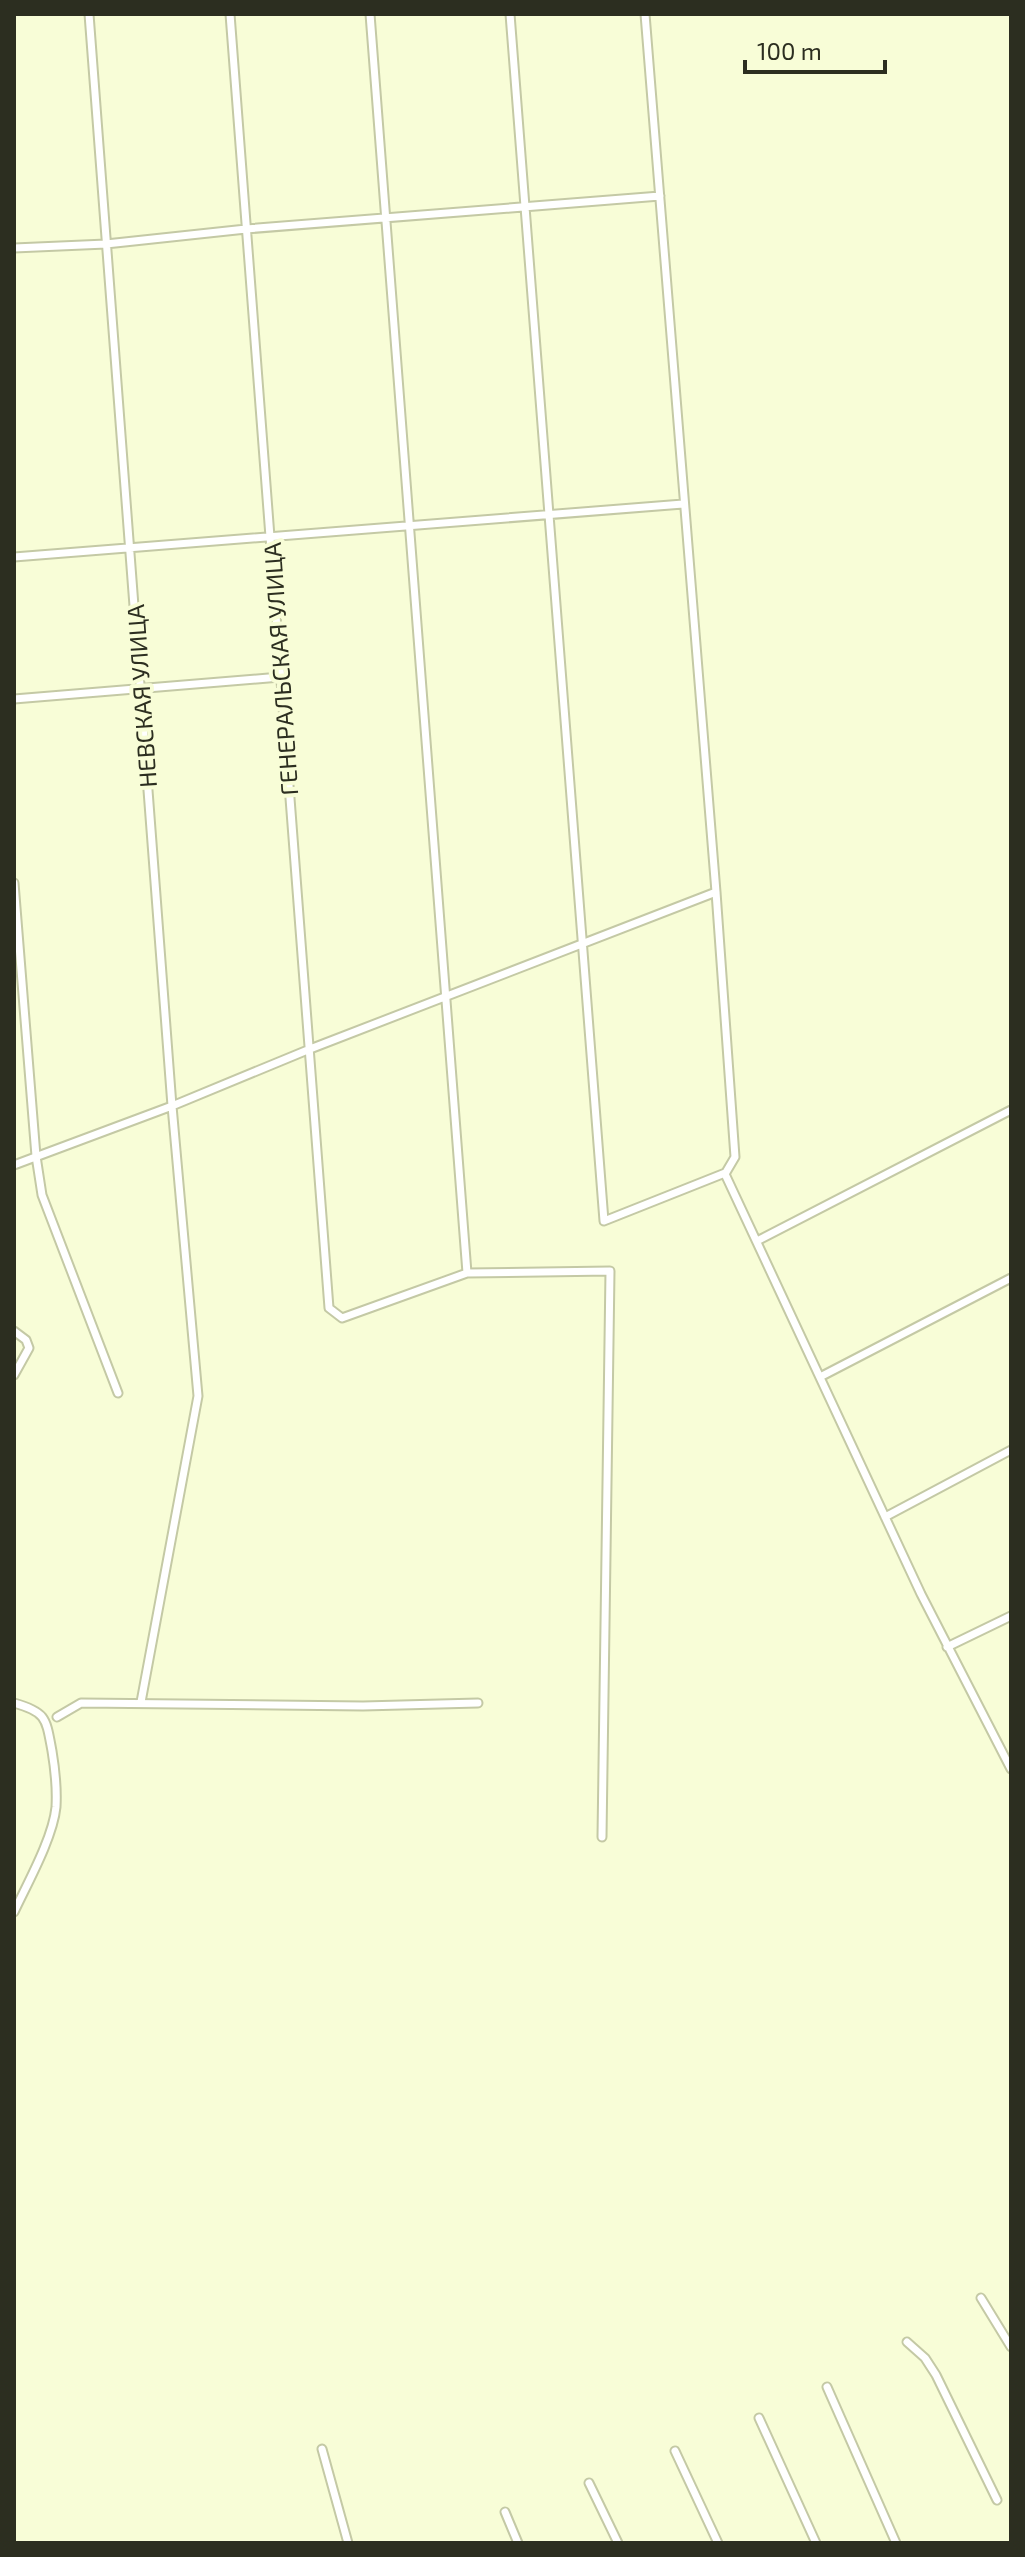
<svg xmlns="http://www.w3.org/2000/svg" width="1025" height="2557" viewBox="0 0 1025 2557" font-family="'Exo 2',sans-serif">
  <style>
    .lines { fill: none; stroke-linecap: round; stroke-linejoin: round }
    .minor-casing { stroke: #c4c9a5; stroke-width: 11 }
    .minor { stroke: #fff; stroke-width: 7 }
    .labels { text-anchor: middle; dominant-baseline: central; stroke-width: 8; stroke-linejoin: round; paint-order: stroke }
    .street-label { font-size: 24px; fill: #2c2e20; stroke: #f8fdd7 }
  </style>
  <rect width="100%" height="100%" fill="#f8fdd7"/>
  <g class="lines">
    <g class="minor-casing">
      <path id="minor" d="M89 14 172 1106 198 1396 141 1702
        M230 14 329 1308 342 1318 467 1273 610 1271 602 1837
        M370 14 467 1273
        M510 14 604 1221 725 1173
        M645 14 716 892 735 1157 725 1174 921 1594 1011 1769
        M14 248 106 244 246 229 660 196
        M14 557 683 504
        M14 699 280 677
        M14 883 36 1156 42 1195 118 1393
        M14 1165 172 1106 310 1049 716 892
        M757 1241 1011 1110
        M14 1331 26 1340 29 1348 14 1375
        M820 1377 1011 1278
        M885 1517 1011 1450
        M947 1647 1011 1616
        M14 1703C47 1712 46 1719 52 1751 55 1769 57 1789 56 1807 53 1838 27 1884 14 1912
        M57 1717 81 1703 363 1706 478 1703
        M981 2298 1011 2347
        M907 2342 925 2358 936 2375 997 2500
        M827 2387 896 2543
        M759 2418 816 2543
        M322 2449 348 2543
        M675 2451 718 2543
        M589 2483 618 2543
        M505 2512 518 2543"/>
    </g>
    <use href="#minor" class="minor"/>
  </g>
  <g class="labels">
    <g class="street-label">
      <text transform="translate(280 669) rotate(-94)">ГЕНЕРАЛЬСКАЯ УЛИЦА</text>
      <text transform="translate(141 696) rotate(-94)">НЕВСКАЯ УЛИЦА</text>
    </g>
  </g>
  <rect width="1025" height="2557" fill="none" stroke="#2c2e20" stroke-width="32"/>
  <path d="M745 60v12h140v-12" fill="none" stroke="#2c2e20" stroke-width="4"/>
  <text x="757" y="60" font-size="24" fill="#2c2e20" stroke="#f8fdd7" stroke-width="6" paint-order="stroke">100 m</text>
</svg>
